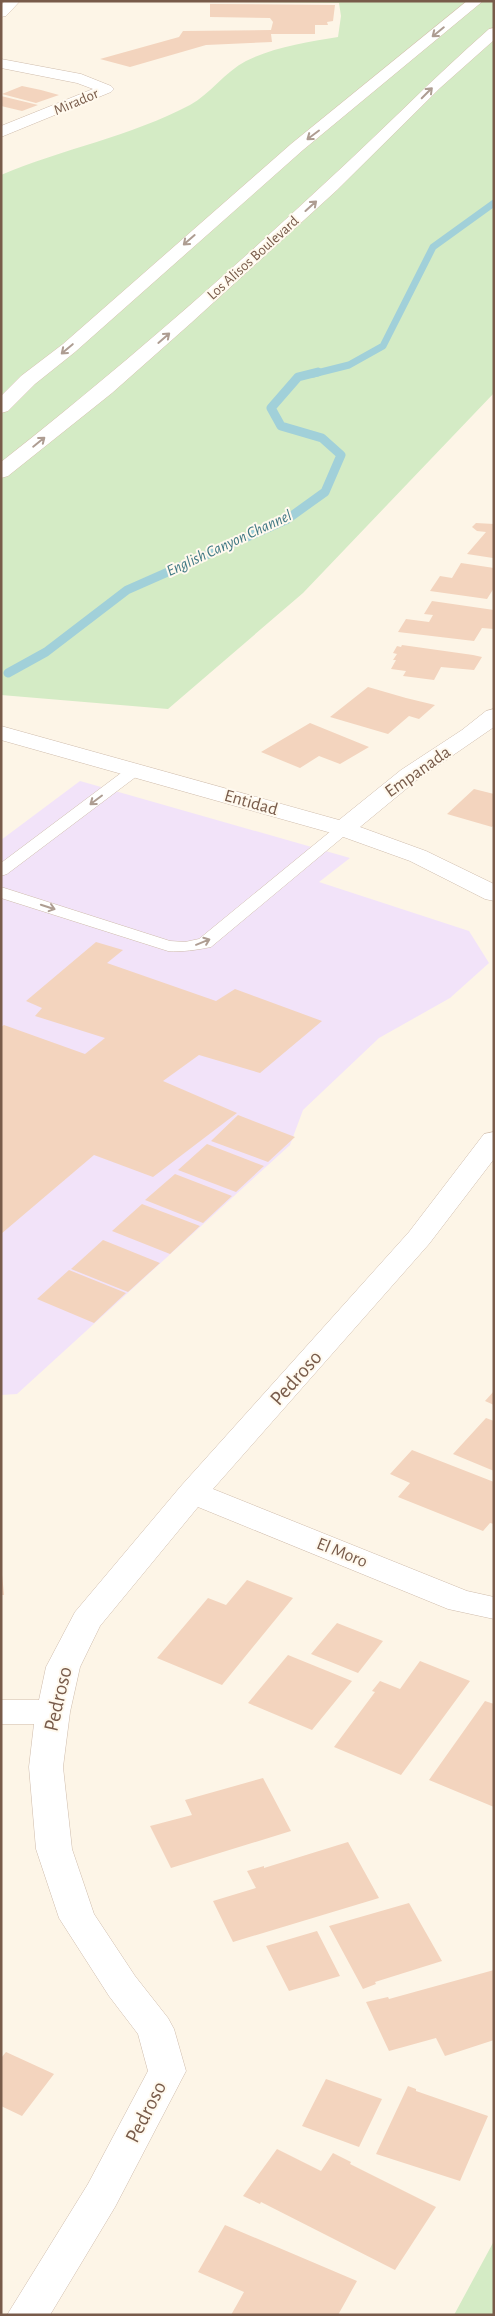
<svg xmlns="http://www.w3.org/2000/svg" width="495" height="2316" viewBox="0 0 495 2316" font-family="'Alegreya Sans',sans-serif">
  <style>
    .education { fill: #f2e3f9 }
    .green { fill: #d4ebc5 }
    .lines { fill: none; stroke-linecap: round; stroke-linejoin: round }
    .stream-far1 { stroke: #a1d0d9; stroke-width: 7 }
    .stream { stroke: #a1d0d9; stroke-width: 9 }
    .building { fill: #f3d4be }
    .lane-casing { stroke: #cfbcac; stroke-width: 1 }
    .street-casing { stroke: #cfbcac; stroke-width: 1 }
    .secondary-casing { stroke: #d5bfac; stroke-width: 1 }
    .lane { fill: #fff; fill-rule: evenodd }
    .street { fill: #fff; fill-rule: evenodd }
    .secondary { fill: #fff; fill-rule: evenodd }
    .oneway { stroke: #ae9d92 }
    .labels { text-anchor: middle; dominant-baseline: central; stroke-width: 4; stroke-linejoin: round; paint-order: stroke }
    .far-street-label { font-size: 15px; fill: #785b4a; stroke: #fff9ee }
    .far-water-label { font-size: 16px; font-style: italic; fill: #407884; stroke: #fff9ee }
    .street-label { font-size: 18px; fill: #785b4a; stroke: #fff9ee }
    .near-street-label { font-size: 21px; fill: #785b4a; stroke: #fff9ee }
  </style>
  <rect width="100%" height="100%" fill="#fdf5e7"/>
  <path class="education" d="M80 781 350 858 319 882 469 931 489 963 450 998 379 1038 303 1110 290 1145 17 1394 1 1395V840Z"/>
  <path class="green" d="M135 1H494V393L303 593 168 709 1 695V175C62 149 132 136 190 105 210 94 225 72 246 61 274 47 307 42 338 37L341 16 339 3Z
    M494 2241V2315H454Z"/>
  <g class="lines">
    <path class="stream-far1" d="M313 374 349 365 383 346 433 247 494 203"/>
    <path class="stream" d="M8 673 46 652 127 590 286 520 325 492 341 455 322 438 281 426 271 408 298 377 318 372"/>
  </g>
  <path class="building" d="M210 4 335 5 333 21 327 22 328 25H315V34H271L272 42 206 45 130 67 100 59 179 37 183 31 271 30 273 22 270 18 210 17Z
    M22 86 41 90 59 95 36 103 2 94Z
    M1 96 38 105 22 111 1 106Z
    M476 523 494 524 493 558 467 554 486 532 477 531 472 527Z
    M461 563 494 568V588L487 599 430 591 440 576 452 578Z
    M432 601 494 610V629L482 628 474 641 398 632 406 619 429 622 433 615 424 614Z
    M402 645 473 655 482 657 474 670 441 667 434 680 403 676 406 671 391 669 396 660H393L397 654 393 653 397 646 401 647Z
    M368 687 406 698 435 705 419 719 409 716 388 734 330 717Z
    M310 723 369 747 340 764 319 756 300 768 261 752Z
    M474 789 494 794V825L492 827 447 814Z
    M96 942 123 950 107 963 216 1001 235 989 322 1021 260 1073 199 1055 163 1081 237 1113 153 1177 94 1155 1 1234V1027L4 1025 85 1054 105 1038 35 1016 42 1008 26 1001Z
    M238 1115 295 1137 268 1162 211 1141Z
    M207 1144 264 1166 236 1192 178 1170Z
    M175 1174 232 1196 203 1223 145 1200Z
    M142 1204 200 1226 170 1254 112 1231Z
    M103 1240 160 1263 128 1292 71 1269Z
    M69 1270 126 1293 94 1323 37 1299Z
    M494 1391V1405L485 1401Z
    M486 1418 494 1421V1471L453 1454Z
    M412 1450 494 1482V1524L490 1523 483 1531 398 1497 410 1483 390 1474Z
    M1 1564 4 1595H1Z
    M247 1580 293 1598 222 1685 157 1658 208 1598 226 1605Z
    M337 1623 383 1641 358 1673 311 1654Z
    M288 1655 352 1681 312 1730 248 1703Z
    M420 1661 470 1681 401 1775 334 1747 375 1692 372 1691 380 1681 400 1689Z
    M485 1701 494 1704V1807L429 1780Z
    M263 1778 291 1831 171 1868 150 1826 192 1815 185 1800Z
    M348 1842 379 1898 233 1942 213 1901 256 1888 247 1871 264 1866V1868Z
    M409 1903 442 1961 375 1982 376 1984 363 1989 329 1926Z
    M317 1931 340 1976 289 1991 266 1946Z
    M494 1970V2040L445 2056 436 2038 389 2051 366 2002 388 1997 389 1999Z
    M6 2052 54 2074 22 2116 1 2106V2058Z
    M326 2079 382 2099 359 2147 302 2126Z
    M408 2086 416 2089V2091L488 2116 460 2181 376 2154Z
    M277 2149 321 2171 333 2153 351 2162 350 2164 436 2207 395 2270 261 2202 260 2204 243 2196Z
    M225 2225 357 2281 338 2315H231L244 2292 198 2272Z"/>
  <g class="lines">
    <g class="lane-casing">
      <path id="lane" d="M135 765 141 767 143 770 141 773 7 874 1 876V863L129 767Z
        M343 824 349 826 351 829 349 832 211 947C196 950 183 952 168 951L1 898V887L170 941 185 942 199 939 337 826Z"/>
    </g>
    <g class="street-casing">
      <path id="street" d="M1 59 81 74 111 86 114 89 111 92 1 137V126L93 89 77 83 1 68Z
        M494 709V727L417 780 360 827 426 851 494 884V901L485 899 410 861 335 834 1 740V726L339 820 401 770 462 730 486 711Z
        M494 1132V1159L429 1244 213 1489 467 1591 494 1597V1619L448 1609 198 1507 100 1626 80 1667 70 1712 63 1767 72 1849 94 1914 135 1976 168 2018 174 2029 186 2071 115 2207 50 2315H7L88 2184 148 2071 138 2034 109 1996 59 1918 36 1849 29 1767 34 1724H1V1700H39L46 1667 75 1612 181 1486 409 1232 484 1134Z"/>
    </g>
    <g class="secondary-casing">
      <path id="secondary" d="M5 1H20L6 16 1 17V5Z
        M467 1H483L303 150 75 352 35 384 8 411 1 413V396L21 376 63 344 291 144Z
        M494 28V40L440 88 337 190 191 323 112 393 8 476 1 478V462C113 374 220 281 324 184 380 133 432 79 489 29Z"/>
    </g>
    <use href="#lane" class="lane"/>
    <use href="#street" class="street"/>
    <use href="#secondary" class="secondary"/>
  </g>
  <defs><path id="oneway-shaft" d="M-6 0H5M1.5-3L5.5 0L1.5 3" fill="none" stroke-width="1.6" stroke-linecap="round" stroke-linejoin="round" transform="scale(1.25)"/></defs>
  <g class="oneway">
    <use href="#oneway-shaft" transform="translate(438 32) rotate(141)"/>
    <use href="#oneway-shaft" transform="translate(427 93) rotate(-45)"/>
    <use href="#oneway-shaft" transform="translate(313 135) rotate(143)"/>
    <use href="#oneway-shaft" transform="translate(311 206) rotate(-42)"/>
    <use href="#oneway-shaft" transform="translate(189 240) rotate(139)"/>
    <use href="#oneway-shaft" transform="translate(164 338) rotate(-41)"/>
    <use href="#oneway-shaft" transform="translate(67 349) rotate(140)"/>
    <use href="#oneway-shaft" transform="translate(39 442) rotate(-39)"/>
    <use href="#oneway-shaft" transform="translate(96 800) rotate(143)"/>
    <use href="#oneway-shaft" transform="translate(48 907) rotate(18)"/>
    <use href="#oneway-shaft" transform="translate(203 942) rotate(-22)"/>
  </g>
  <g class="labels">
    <g class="far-street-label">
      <text transform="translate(76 102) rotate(-23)">Mirador</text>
      <text transform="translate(253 258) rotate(-42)">Los Alisos Boulevard</text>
    </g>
    <g class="far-water-label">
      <text transform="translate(229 543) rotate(-25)">English Canyon Channel</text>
    </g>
    <g class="street-label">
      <text transform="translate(418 772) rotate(-35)">Empanada</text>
      <text transform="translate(251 803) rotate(16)">Entidad</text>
      <text transform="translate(342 1553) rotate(22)">El Moro</text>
    </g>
    <g class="near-street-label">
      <text transform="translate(296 1378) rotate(-48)">Pedroso</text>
      <text transform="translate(58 1699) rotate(-77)">Pedroso</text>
      <text transform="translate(146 2112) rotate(-63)">Pedroso</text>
    </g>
  </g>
  <rect width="495" height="2316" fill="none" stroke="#785b4a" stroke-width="5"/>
</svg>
